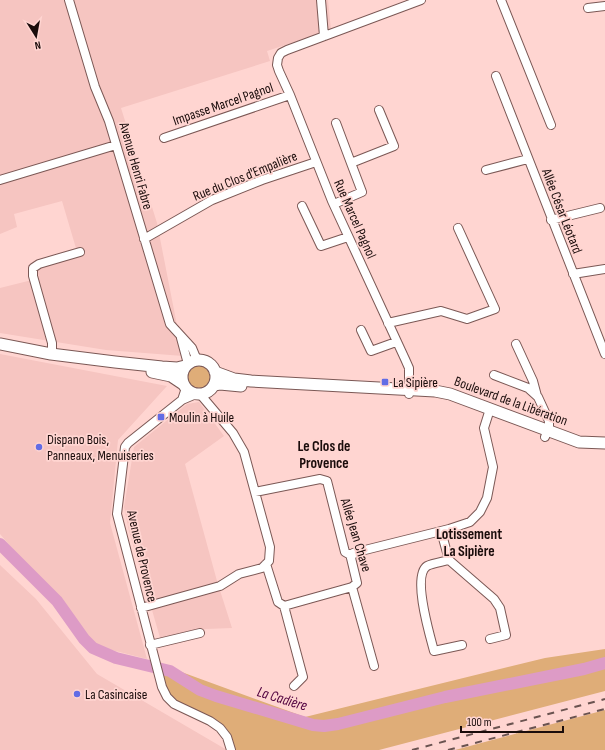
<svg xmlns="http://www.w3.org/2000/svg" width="605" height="750" viewBox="0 0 605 750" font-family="'Sofia Sans Condensed',sans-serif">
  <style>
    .built { fill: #f6c5c1 }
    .green { fill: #dfad78 }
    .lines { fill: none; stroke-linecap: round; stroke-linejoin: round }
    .river { stroke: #dd9bc6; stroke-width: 12 }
    .street-casing { stroke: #7b5855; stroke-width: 10 }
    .secondary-casing { stroke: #7b5855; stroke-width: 13 }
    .street { stroke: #fff; stroke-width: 8 }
    .secondary { stroke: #fff; stroke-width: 11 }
    .rail { stroke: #6a5350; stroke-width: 2; stroke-dasharray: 7 7; stroke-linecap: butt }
    .poi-dot { fill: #626ce5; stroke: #ffd5d1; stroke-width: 1.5 }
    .labels { text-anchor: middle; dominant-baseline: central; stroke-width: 3.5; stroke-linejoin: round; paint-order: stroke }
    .street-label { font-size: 14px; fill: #1a0c0b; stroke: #ffd5d1 }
    .poi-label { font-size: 14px; fill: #1a0c0b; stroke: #ffd5d1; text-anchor: start }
    .neighbourhood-label { font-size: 15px; font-weight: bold; fill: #1a0c0b; stroke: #ffd5d1 }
    .water-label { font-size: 15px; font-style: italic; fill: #530340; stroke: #ffd5d1 }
  </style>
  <rect width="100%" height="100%" fill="#ffd5d1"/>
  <path class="built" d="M0 0H328L331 30 267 51 270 61 121 108 157 223 183 356 106 350 0 333V288L36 279V269L78 255 62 201 14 214 17 227 0 234Z
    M0 354 167 386 118 440 110 523 147 659 96 646 0 534Z
    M199 402 224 436 185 464 217 581 232 628 206 629 161 641 129 531 124 507 134 447 187 404Z
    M0 565 36 599 97 674 227 750H0Z"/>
  <path class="green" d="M188 377a11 11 0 1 1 22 0a11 11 0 1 1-22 0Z
    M605 649V691L379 750H235C233 744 232 738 229 732 215 709 178 713 167 689 164 684 163 677 162 672L165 666 305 717 545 658Z
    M605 710V750H455Z"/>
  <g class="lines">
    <path class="river" d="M0 544 57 601 84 639 93 648 116 658 170 671 200 690 216 696 313 725 324 726 338 724 445 697 584 669 605 663"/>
    <g class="street-casing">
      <path id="street" d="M69 0 95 87 109 121 170 324 192 348 197 360
        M321 0 324 36
        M501 0 551 125
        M588 8 605 6
        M496 76 605 354
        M336 123 351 163
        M164 138 290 95
        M486 170 528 159
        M0 180 116 145
        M334 204 362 192 351 163 394 146 379 110
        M302 206 321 246 348 237
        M551 220 600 208
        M144 239 212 200 262 180 316 162
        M573 274 605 269
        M388 323 441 311 467 319 495 309 458 228
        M361 330 371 351 396 342
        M181 338 188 364
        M516 344 533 381 537 396
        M51 354 52 350V343L33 276V268L39 264 80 252
        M494 375 528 388 538 397 549 421V426L545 437
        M196 394 182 400 128 443 125 447 117 514 162 687 167 697 174 704 210 721 220 728 227 737 231 750
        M409 394V368L405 359 332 201 290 95 279 71 277 65 278 58 281 53 287 50 421 0
        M182 400 186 388
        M255 492 320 479 327 481 345 552 352 556 351 558 357 583 352 587 374 666
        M441 531 449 560 494 599 500 608 506 635 490 639
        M352 556 353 553 449 529 470 522 480 512 487 498 493 467 484 428 490 409
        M449 560C442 562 433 563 427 566 412 576 430 636 434 651L462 645
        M266 564 278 602 284 606 303 677 294 686
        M284 606 352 587
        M141 608 220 586 239 574 262 568 269 561 270 547 244 452 233 433 200 394
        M150 645 200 633"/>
    </g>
    <g class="secondary-casing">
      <path id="secondary" d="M0 344 51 354 115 362 162 367 177 368 185 366
        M182 377a17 17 0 1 1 34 0a17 17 0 1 1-34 0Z
        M152 372 171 376 183 384
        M215 372 234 379 251 381 435 391 450 394 579 442 605 443
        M214 385 220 384 241 386"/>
    </g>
    <use href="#street" class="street"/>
    <use href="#secondary" class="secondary"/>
    <path class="rail" d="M412 750 605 699
      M448 750 605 709"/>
  </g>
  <g class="poi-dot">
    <rect x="381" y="378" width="8" height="8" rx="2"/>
    <rect x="157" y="413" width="8" height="8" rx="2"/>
    <circle cx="39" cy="447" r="4"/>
    <circle cx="77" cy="694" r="4"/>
  </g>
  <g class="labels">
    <g class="street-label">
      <text transform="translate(223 104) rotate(-19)">Impasse Marcel Pagnol</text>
      <text transform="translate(136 166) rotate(74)">Avenue Henri Fabre</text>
      <text transform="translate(245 176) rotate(-22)">Rue du Clos d'Empalière</text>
      <text transform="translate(562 211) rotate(69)">Allée César Léotard</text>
      <text transform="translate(355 219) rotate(66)">Rue Marcel Pagnol</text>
      <text transform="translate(511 401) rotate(20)">Boulevard de la Libération</text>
      <text transform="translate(356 535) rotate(73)">Allée Jean Chave</text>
      <text transform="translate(142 556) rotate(77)">Avenue de Provence</text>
    </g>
    <g class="poi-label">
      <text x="393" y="382">La Sipière</text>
      <text x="169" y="417">Moulin à Huile</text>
      <text x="47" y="439">Dispano Bois,<tspan x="47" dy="16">Panneaux, Menuiseries</tspan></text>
      <text x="85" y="694">La Casincaise</text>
    </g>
    <g class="neighbourhood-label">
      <text x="324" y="446">Le Clos de<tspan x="324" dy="17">Provence</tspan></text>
      <text x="469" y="534">Lotissement<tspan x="469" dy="17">La Sipière</tspan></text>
    </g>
    <g class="water-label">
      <text transform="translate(282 699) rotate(17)">La Cadière</text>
    </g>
  </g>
  <g transform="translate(36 36) rotate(169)" stroke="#ffd5d1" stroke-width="3" paint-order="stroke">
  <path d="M0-3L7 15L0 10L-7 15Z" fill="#1a0c0b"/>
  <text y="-6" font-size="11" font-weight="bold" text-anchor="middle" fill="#1a0c0b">N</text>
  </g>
  <path d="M461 726v6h102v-6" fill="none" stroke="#1a0c0b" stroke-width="2"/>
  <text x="467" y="726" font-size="12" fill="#1a0c0b" stroke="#ffd5d1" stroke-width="3" paint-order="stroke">100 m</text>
</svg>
